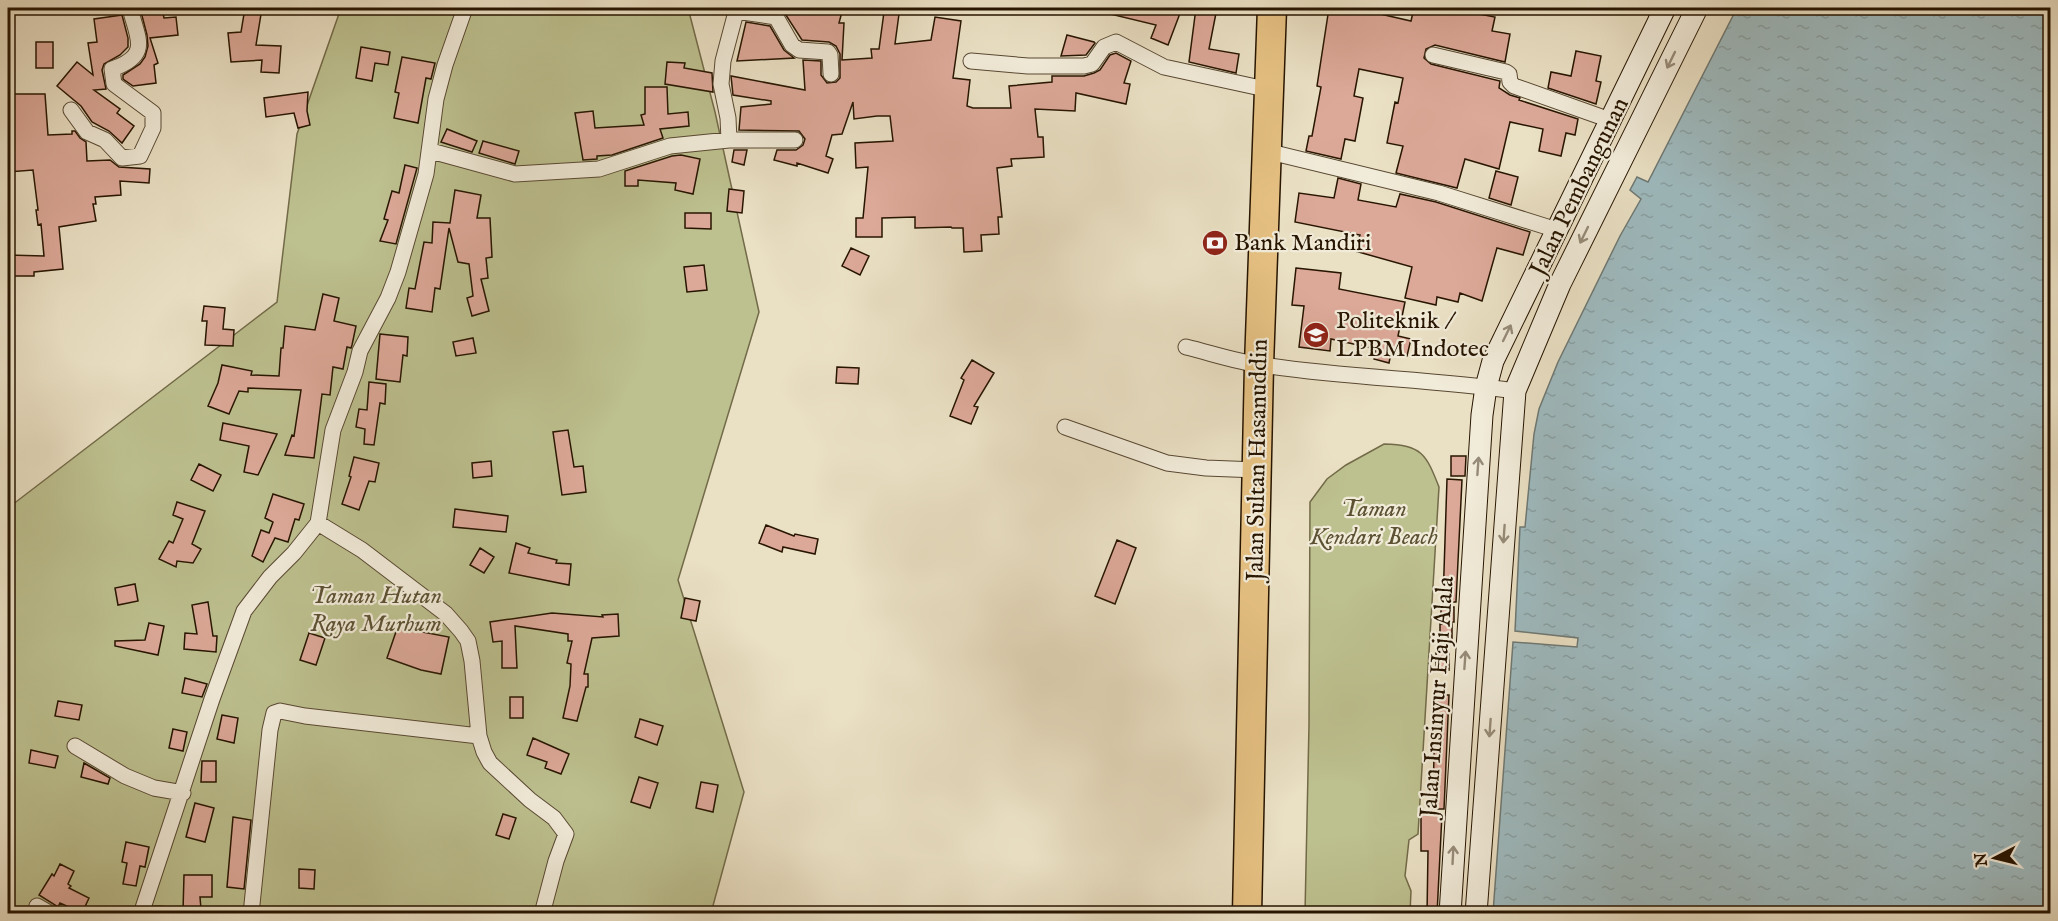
<svg xmlns="http://www.w3.org/2000/svg" width="2058" height="921" viewBox="0 0 2058 921" font-family="'IM FELL English',serif">
  <style>
    .green { fill: #bdc08f; stroke: #726a48; stroke-width: 1.5 }
    .water { fill: url(#water-ripples); stroke: #6e7873; stroke-width: 1.5 }
    .building { fill: #dca898; stroke: #271501; stroke-width: 1.5 }
    .lines { fill: none; stroke-linecap: round; stroke-linejoin: round }
    .street-casing { stroke: #584832; stroke-width: 17 }
    .secondary-casing { stroke: #271501; stroke-width: 23 }
    .highway-casing { stroke: #271501; stroke-width: 31 }
    .street { stroke: #f1ebd9; stroke-width: 15 }
    .secondary { stroke: #f1ebd9; stroke-width: 21 }
    .highway { stroke: #e5c082; stroke-width: 28 }
    .oneway { stroke: #968b78 }
    .labels { text-anchor: middle; dominant-baseline: central; stroke-width: 4.5; stroke-linejoin: round; paint-order: stroke }
    .street-label { font-size: 24px; fill: #271501; stroke: #f1ebd9 }
    .poi-label { font-size: 24px; fill: #271501; stroke: #f1ebd9; text-anchor: start }
    .park-label { font-size: 24px; font-style: italic; fill: #5c5133; stroke: #f1ebd9 }
  </style>
  <defs>
    <pattern id="water-ripples" width="26" height="14" patternUnits="userSpaceOnUse" patternTransform="scale(1.5)"><rect width="26" height="14" fill="#9ebabf"/><path d="M2 4q2-2 4 0t4 0M15 11q2-2 4 0t4 0" fill="none" stroke="#889fa2"/></pattern>
  </defs>
  <rect width="100%" height="100%" fill="#eae0c4"/>
  <filter id="stains"><feTurbulence type="fractalNoise" baseFrequency=".00333" numOctaves="4"/><feColorMatrix values="0 0 0 0 .2 0 0 0 0 .09 0 0 0 0 .02 0 0 0 .5 -.17"/></filter>
  <radialGradient id="worn" r=".72"><stop offset=".6" stop-color="#630" stop-opacity="0"/><stop offset="1" stop-color="#630" stop-opacity=".3"/></radialGradient>
  <path class="green" d="M341 8H688L715 112 759 312 678 580 744 792 711 913 8 914V508L277 302 297 134Z
    M1384 444C1422 445 1426 454 1439 487L1418 834 1409 840 1405 876 1411 891 1410 913H1305L1309 725 1310 502 1327 479 1346 465Z"/>
  <path class="water" d="M1737 8H2050V913H1493L1513 642 1577 647 1578 638 1515 631 1520 527H1525L1534 434 1539 409 1558 362 1620 236 1641 199 1630 190 1637 177 1648 182Z"/>
  <path class="building" d="M140 8H162L164 18 176 17 178 35 150 38 158 63 154 65 156 83 133 86 123 79V75L140 64 145 57 148 46 147 35Z
    M245 8H262L256 45 281 46 279 73 261 72 262 60 231 62 228 33 241 32Z
    M778 8H843L839 23H844L842 60 872 58 871 49H879L884 12 899 14 895 44 931 40 935 17 961 21 953 78 970 80 967 106 973 108H1011L1009 86 1052 82V76H1084L1094 73 1100 70 1110 55 1116 53 1131 61 1124 83 1130 84 1126 104 1076 93 1075 111 1035 109 1038 137H1043L1044 157 1011 159 1012 166 997 168 1002 217H998L999 234 981 235 982 251 964 252 963 228H952L951 227 915 228V217L882 218V237H856V218H863L868 167 856 168 855 143 893 141 890 116H877L854 119 853 102 842 134 832 135 826 156 833 159 828 173 797 163V166L774 160 777 150H796L803 145 805 139 799 131 739 130 741 107 771 104V101L733 95 731 76 805 90 803 60 821 61V75L827 83 836 82 840 78V54L836 46 829 42 802 40 784 12Z
    M1106 8H1182L1168 45 1151 38 1156 25 1106 13Z
    M1196 8H1217L1209 49 1239 54 1236 73 1189 62Z
    M1329 8H1368L1367 11 1411 21 1414 8H1469L1468 12 1495 17 1492 31 1510 34 1505 62 1435 45 1426 49 1424 58 1431 64 1500 81 1499 88 1510 95 1520 98 1519 100 1578 119 1575 135 1566 133 1561 156 1539 151 1543 129 1510 122 1499 169 1465 159 1457 188 1396 173 1403 146 1387 143 1395 102 1398 103 1403 78 1359 69 1354 96 1363 98 1355 141 1345 139 1341 159 1306 151 1309 136H1312L1321 87 1317 86Z
    M122 15 128 38V47L120 55 104 64 102 70 106 89 94 90 120 109 117 113 134 126 122 143 109 131 92 122 81 106 57 86 77 62 93 75 88 43 97 42 94 19Z
    M746 22 770 26 784 50 794 58 737 61Z
    M1067 35 1094 42 1095 43 1086 55 1061 56Z
    M36 42H53V68H36Z
    M361 47 390 52 388 65 375 63 372 81 356 78Z
    M1576 51 1601 56 1596 81 1601 82 1596 104 1548 88 1551 72 1571 76Z
    M402 57 435 63 431 79 426 78 418 123 394 118 399 93 395 92Z
    M667 62 685 63 684 68 712 73 713 92 665 84Z
    M645 87H667L668 114 688 112 689 126 660 129 663 138 612 155 597 156V159L583 160 575 113 593 111 595 128 644 125 641 115 645 114Z
    M308 92 307 111 310 125 298 128 294 113 266 117 264 98Z
    M8 94H45L48 135 72 134V131H75L80 138 86 142 87 161 110 160 119 167 150 169 149 183 120 181 121 195 95 197 96 204H93L96 221 59 227 63 269 34 272V276H8V255L44 256 41 224 38 225 36 210H38L33 170 8 172Z
    M447 129 477 141 472 152 441 142Z
    M483 141 519 151 515 164 479 153Z
    M734 150H747L744 165 732 162Z
    M681 155 700 159 693 194 675 190 676 183 638 180V186H625V171L672 156Z
    M405 165 417 168 396 244 380 241 388 220 384 219 392 191 399 193Z
    M1496 171 1518 177 1511 205 1489 198Z
    M1338 178 1361 184 1358 200 1396 207 1400 194 1436 202 1530 232 1523 255 1497 248 1482 301 1460 293 1458 302 1437 297 1436 305 1405 298 1412 267 1355 251 1360 235 1295 222 1299 193 1334 198Z
    M729 189 744 191 742 213 727 211Z
    M455 190 481 195 477 218H490L492 257 486 258 488 278 481 279 489 311 472 316 467 298 473 296 469 264 458 262 449 228 440 289 435 288 432 312 406 308 409 288 415 289 424 242 432 243 433 222 450 223Z
    M685 213H711V229L685 228Z
    M851 248 869 256 860 275 842 266Z
    M704 265 707 290 687 292 684 267Z
    M1296 268 1341 273 1339 289 1405 302 1398 336 1411 339 1407 356 1391 353 1389 363 1374 359 1376 349 1331 339 1330 351 1299 347 1304 306 1292 305Z
    M323 294 339 298 334 321 356 326 352 345 351 348 347 347 343 369 333 367 330 395 322 394 314 458 285 455 292 435 294 436 301 390 248 388V392L239 391 229 414 208 406 218 383 222 365 252 371 251 375 279 376 281 348H283L285 326 315 330Z
    M204 306 225 308 223 329 234 330 233 346 205 345 207 321H202Z
    M380 334 408 337 407 356 403 355 400 382 376 379Z
    M473 338 476 353 456 356 453 342Z
    M972 360 994 373 974 406 978 407 971 424 950 416 964 380 961 378Z
    M837 367 859 368 858 384 836 383Z
    M369 382 386 384 385 404 380 403 374 445 364 444 365 429 356 427 359 409 367 410Z
    M223 423 277 434 258 475 244 472 249 446 220 440Z
    M568 430 574 467 583 466 586 492 562 495 553 432Z
    M1451 456H1466L1465 476H1451Z
    M354 457 379 463 375 482 369 481 359 510 342 504 351 477 349 476Z
    M491 461 492 476 473 478 472 463Z
    M199 464 221 475 213 491 191 480Z
    M1447 479 1462 480 1456 602H1443Z
    M273 494 304 504 299 520 295 519 288 542 275 538 263 562 252 556 261 530 269 533 273 522 265 518Z
    M177 502 205 511 192 544 201 549 193 563 177 561 176 567 159 559 169 541 173 543 183 519 173 515Z
    M455 509 508 516 506 532 453 527Z
    M766 525 794 536 795 534 818 539 815 554 783 547 782 552 759 543Z
    M1117 540 1136 548 1115 604 1095 596Z
    M516 543 530 548 528 553 557 560 556 563 571 564 569 585 509 573Z
    M480 548 494 557 484 573 470 565Z
    M135 584 138 601 118 605 115 588Z
    M685 598 700 601 696 621 681 618Z
    M208 602 213 636H217L216 652 184 649 185 633 197 634 192 605Z
    M1441 607H1454V622H1441Z
    M552 613 603 617 602 615 618 614 619 636 592 638 584 674H588V687H586L577 721 563 718 570 686 571 664 567 663 572 641H568V634L515 626 517 668H502V641L493 642 490 622Z
    M400 620 419 627 417 631 449 637 441 674 421 670 387 658Z
    M149 623 164 626 158 655 115 646V641L145 640Z
    M1440 624H1452V640H1440Z
    M309 633 325 638 316 665 300 660Z
    M1436 653H1449V670H1436Z
    M185 678 207 684 202 697 182 693Z
    M1435 695H1449L1444 809H1433Z
    M510 697H523V718H510Z
    M58 701 82 705 79 720 55 716Z
    M222 715 238 718 234 743 217 739Z
    M640 719 663 726 657 745 635 737Z
    M173 729 187 732 183 751 169 748Z
    M533 738 569 754 561 774 545 768 547 762 527 755Z
    M31 750 58 756 55 768 29 763Z
    M202 761H216V782H201Z
    M84 763 110 778 108 784 81 777Z
    M639 777 658 783 650 808 631 802Z
    M701 782 718 785 713 812 696 808Z
    M195 803 214 808 205 842 186 837Z
    M1421 813 1442 814 1437 914H1427L1428 851H1421Z
    M503 814 516 818 509 839 496 835Z
    M233 817 251 820 244 889 227 887Z
    M126 842 149 847 145 867 140 866 136 886 123 884 127 863 122 862Z
    M60 864 74 871 68 884 71 886 69 888 89 898 82 913 60 903 58 907 39 895 52 874 54 876Z
    M299 869 315 870 314 889 299 888Z
    M184 875H212V897H200L201 909 183 911Z"/>
  <g class="lines">
    <g class="street-casing">
      <path id="street" d="M736 11 776 17 792 45 799 50 828 52 830 55 831 74
        M1433 55 1506 72 1509 74 1510 82 1514 86 1610 120
        M971 61 1028 66H1084L1092 64 1104 47 1116 42 1164 67 1270 90
        M71 110 87 132 105 140 122 158 140 156 153 128V113L114 84 112 69C152 55 137 38 130 8
        M729 140 728 118 721 84 723 61 737 8
        M431 151 515 174 599 169 670 146 729 140H795
        M1266 151 1439 193 1557 230
        M1186 347C1211 353 1237 362 1262 365 1346 378 1431 379 1515 391
        M1065 427 1167 463 1206 468 1257 470
        M318 523 333 430 355 372 360 351 388 298 398 272 426 174 436 99 445 65 465 8
        M75 746 125 776 154 788 183 793
        M37 906 51 914
        M142 913 162 914
        M141 914 212 699 244 611 270 577 294 553 318 523 362 550 446 614 461 631 468 641 472 661 479 736 484 752 490 763 530 800 554 818 566 834 556 861 542 914
        M251 914 270 730 274 713 280 711 305 716 479 736"/>
    </g>
    <g class="secondary-casing">
      <path id="secondary" d="M1450 914 1482 415 1486 387 1493 361 1665 8
        M1476 914 1515 391 1560 284 1697 8"/>
    </g>
    <g class="highway-casing">
      <path id="highway" d="M1247 914 1259 365 1272 8"/>
    </g>
    <use href="#street" class="street"/>
    <use href="#secondary" class="secondary"/>
    <use href="#highway" class="highway"/>
  </g>
  <defs><path id="oneway-shaft" d="M-6 0H5M1.5-3L5.5 0L1.5 3" fill="none" stroke-width="1.6" stroke-linecap="round" stroke-linejoin="round" transform="scale(1.5)"/></defs>
  <g class="oneway">
    <use href="#oneway-shaft" transform="translate(1671 60) rotate(116)"/>
    <use href="#oneway-shaft" transform="translate(1584 235) rotate(116)"/>
    <use href="#oneway-shaft" transform="translate(1507 333) rotate(-64)"/>
    <use href="#oneway-shaft" transform="translate(1478 466) rotate(-86)"/>
    <use href="#oneway-shaft" transform="translate(1504 534) rotate(94)"/>
    <use href="#oneway-shaft" transform="translate(1465 660) rotate(-86)"/>
    <use href="#oneway-shaft" transform="translate(1490 728) rotate(94)"/>
    <use href="#oneway-shaft" transform="translate(1453 855) rotate(-87)"/>
  </g>
  <defs>
    <g id="bank-disc" transform="scale(1.35)"><circle r="9.5" fill="#8f2418" stroke="#f1ebd9"/><path d="M-6-4H6V4H-6ZM0-2.3a2.3 2.3 0 1 0 0 4.6a2.3 2.3 0 1 0 0-4.6Z" fill="#fff"/></g>
    <g id="university-disc" transform="scale(1.35)"><circle r="9.5" fill="#8f2418" stroke="#f1ebd9"/><path d="M0-5L7-2L0 1L-7-2ZM-4 1L0 2.5L4 1V4Q0 6-4 4Z" fill="#fff"/></g>
  </defs>
  <g fill-rule="evenodd">
    <use href="#bank-disc" x="1215" y="243"/>
    <use href="#university-disc" x="1316" y="335"/>
  </g>
  <g class="labels">
    <g class="street-label">
      <text transform="translate(1580 187) rotate(-64)">Jalan Pembangunan</text>
      <text transform="translate(1258 460) rotate(-89)">Jalan Sultan Hasanuddin</text>
      <text transform="translate(1438 697) rotate(-86)">Jalan Insinyur Haji Alala</text>
    </g>
    <g class="poi-label">
      <text x="1234" y="243">Bank Mandiri</text>
      <text x="1336" y="321">Politeknik /<tspan x="1336" dy="28">LPBM Indotec</tspan></text>
    </g>
    <g class="park-label">
      <text x="1374" y="509">Taman<tspan x="1374" dy="28">Kendari Beach</tspan></text>
      <text x="376" y="596">Taman Hutan<tspan x="376" dy="28">Raya Murhum</tspan></text>
    </g>
  </g>
  <rect width="2058" height="921" fill="none" stroke="#eae0c4" stroke-width="30"/>
  <rect x="9" y="9" width="2040" height="903" fill="none" stroke="#271501" stroke-width="3"/>
  <rect x="15" y="15" width="2028" height="891" fill="none" stroke="#271501" stroke-width="1.5"/>
  <g transform="translate(1995 858) rotate(263)" stroke="#f1ebd9" stroke-width="4.5" paint-order="stroke">
  <path d="M0-4.5L10 22L0 15L-10 22Z" fill="#271501"/>
  <text y="-9" font-size="16" font-weight="bold" text-anchor="middle" fill="#271501">N</text>
  </g>
  <rect width="100%" height="100%" filter="url(#stains)"/>
  <rect width="100%" height="100%" fill="url(#worn)"/>
</svg>
